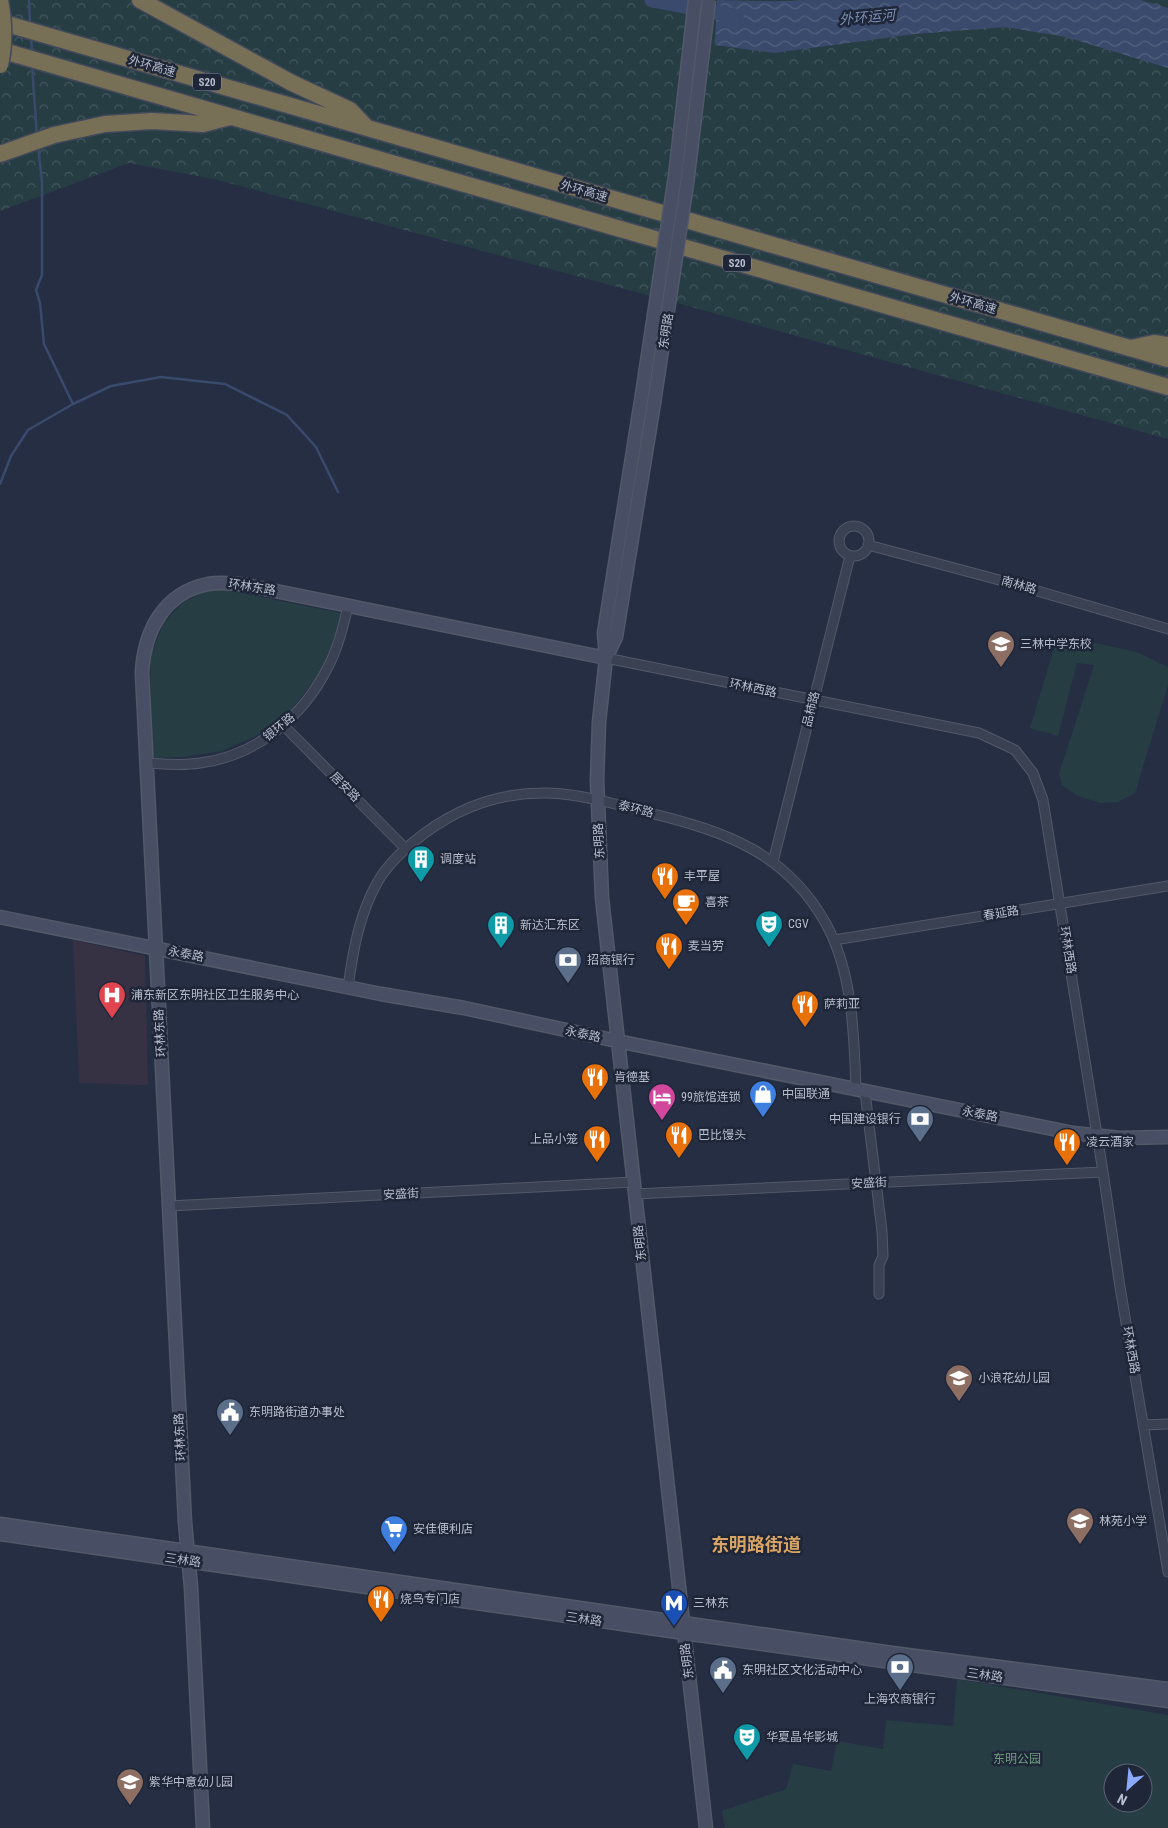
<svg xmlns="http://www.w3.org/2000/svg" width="1168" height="1828" viewBox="0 0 1168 1828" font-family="'Roboto Condensed','Noto Sans SC',sans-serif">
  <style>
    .medical { fill: #363243 }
    .forest { fill: url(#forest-crowns) }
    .green { fill: #273d44; fill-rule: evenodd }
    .water { fill: url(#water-waves) }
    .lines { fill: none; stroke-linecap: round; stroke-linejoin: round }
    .stream { stroke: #3a4a6c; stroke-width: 2.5 }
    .river { stroke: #3a4a6c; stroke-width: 15 }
    .street-casing { stroke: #525969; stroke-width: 11 }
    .secondary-casing { stroke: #525969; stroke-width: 15 }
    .highway-casing { stroke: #41495a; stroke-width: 19 }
    .street { stroke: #3a4152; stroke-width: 9 }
    .secondary { stroke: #484f65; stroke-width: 12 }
    .highway { stroke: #786f57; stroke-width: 16 }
    .secondary-bridge-casing { stroke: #525969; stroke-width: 15; stroke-linecap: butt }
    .highway-bridge-casing { stroke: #41495a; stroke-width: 19; stroke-linecap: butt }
    .secondary-bridge { stroke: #484f65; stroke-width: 12 }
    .highway-bridge { stroke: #786f57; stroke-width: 16 }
    .labels { text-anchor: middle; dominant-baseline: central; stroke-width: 5; stroke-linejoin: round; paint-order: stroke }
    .shield { fill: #1e2638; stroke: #8990a0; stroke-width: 1 }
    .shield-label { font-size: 11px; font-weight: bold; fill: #b7bdcc }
    .street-label { font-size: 12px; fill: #b7bdcc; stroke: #1e2638 }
    .poi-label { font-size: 12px; fill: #b7bdcc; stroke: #1e2638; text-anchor: start }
    .park-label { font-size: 12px; fill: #6d9e7e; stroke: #1e2638 }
    .water-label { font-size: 14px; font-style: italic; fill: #7d8eb4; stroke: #1e2638 }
    .district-label { font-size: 18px; font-weight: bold; fill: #daa564; stroke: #1e2638 }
  </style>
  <defs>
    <pattern id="forest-crowns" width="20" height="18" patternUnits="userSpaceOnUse" patternTransform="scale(1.25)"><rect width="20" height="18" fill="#273d44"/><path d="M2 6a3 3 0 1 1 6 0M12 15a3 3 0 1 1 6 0" fill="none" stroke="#44575e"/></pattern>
    <pattern id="water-waves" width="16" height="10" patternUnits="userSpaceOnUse" patternTransform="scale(1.25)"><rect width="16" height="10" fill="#3a4a6c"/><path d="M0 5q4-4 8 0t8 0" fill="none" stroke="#546280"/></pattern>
  </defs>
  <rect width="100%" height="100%" fill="#252e43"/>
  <path class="medical" d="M73 940 145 956 148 1085 79 1083Z"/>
  <path class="forest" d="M0 0H1168V439L688 306 218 180 129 163 0 211Z"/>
  <path class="green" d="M207 590H227L341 613 332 645 318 676 290 711 258 735 222 751 183 757 152 758 150 656 164 622 184 602Z
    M1058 635 1137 652 1168 667V685L1135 793 1118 802 1101 803 1078 796 1062 785 1059 774 1094 665 1077 663 1058 736 1030 728Z
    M957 1679 1168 1715V1828H725L722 1811 786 1789 793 1764 831 1771 837 1741 883 1749 886 1720 953 1726ZM1113 1773H1143V1803H1113Z"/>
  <path class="water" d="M717 0C745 0 773 3 800 0H1140L1168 8V68L1066 37 1006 27 915 34 774 53 715 45Z"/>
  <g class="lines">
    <path class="stream" d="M29 0 30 23
      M31 36 32 53
      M32 66 37 136
      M38 146 42 182V275L36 290 40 303 44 344 73 404
      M0 484 11 456 28 430 73 404 111 386 161 377 225 384 287 415 316 447 338 492"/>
    <path class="river" d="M652 0 736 16"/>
    <g class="street-casing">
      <path id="street" d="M839 541a15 15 0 1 1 30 0a15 15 0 1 1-30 0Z
        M868 545 1003 581 1168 629
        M606 658 979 733 1015 750 1033 773 1043 800 1103 1172 1120 1287 1168 1572
        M284 726 406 849
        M146 763C164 764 182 766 200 763 256 756 303 717 328 667 338 648 343 627 348 606
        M773 862 850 556
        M834 940 1168 886
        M348 987C353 951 359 915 377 883 385 868 398 855 411 844 450 811 496 792 547 793 583 794 619 805 654 814 726 832 786 853 825 922 853 972 854 1034 856 1090
        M865 1092 882 1231 883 1256 879 1265V1294
        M634 1194 1103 1172
        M169 1206 633 1182
        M1143 1425 1168 1424"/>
    </g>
    <g class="secondary-casing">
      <path id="secondary" d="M641 401 604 633 606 658 599 722 597 780 602 898 706 1828
        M606 658 616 637 654 403
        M0 917 381 994 464 1008 617 1041 1073 1133 1120 1138 1168 1137
        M0 1524 892 1653 1168 1689
        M0 1534 684 1633 1168 1701
        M203 1828 191 1587 185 1522 142 673C144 632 163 593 208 584 220 582 233 583 246 585L606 658"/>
    </g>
    <g class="highway-casing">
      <path id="highway" d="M140 0 292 83 350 110 366 127
        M0 22 1168 359
        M0 50 1168 387
        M0 154 54 135 105 124 152 121 203 124 230 117
        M1131 348 1154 343 1168 345"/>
    </g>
    <use href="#street" class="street"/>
    <use href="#secondary" class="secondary"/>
    <use href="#highway" class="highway"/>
    <g class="secondary-bridge-casing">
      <path id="secondary-bridge" d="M641 401 675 176 695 0
        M654 403 687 184 709 0"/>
    </g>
    <g class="highway-bridge-casing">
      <path id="highway-bridge" d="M0 0C4 22 5 43 0 65"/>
    </g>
    <use href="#secondary-bridge" class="secondary-bridge"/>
    <use href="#highway-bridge" class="highway-bridge"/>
  </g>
  <defs>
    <g id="school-pin" transform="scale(1.4375)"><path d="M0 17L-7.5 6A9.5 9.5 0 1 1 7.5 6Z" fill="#8d6e63" stroke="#1e2638"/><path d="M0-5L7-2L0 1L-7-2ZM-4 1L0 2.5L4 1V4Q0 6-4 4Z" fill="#fff"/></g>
    <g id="building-pin" transform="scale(1.4375)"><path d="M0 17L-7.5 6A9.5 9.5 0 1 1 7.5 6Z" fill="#0f9aa8" stroke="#1e2638"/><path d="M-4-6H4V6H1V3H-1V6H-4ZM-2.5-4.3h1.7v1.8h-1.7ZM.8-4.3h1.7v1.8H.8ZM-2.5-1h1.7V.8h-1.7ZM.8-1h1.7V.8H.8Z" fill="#fff"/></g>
    <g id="restaurant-pin" transform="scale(1.4375)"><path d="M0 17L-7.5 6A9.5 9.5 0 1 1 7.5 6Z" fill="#e8710a" stroke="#1e2638"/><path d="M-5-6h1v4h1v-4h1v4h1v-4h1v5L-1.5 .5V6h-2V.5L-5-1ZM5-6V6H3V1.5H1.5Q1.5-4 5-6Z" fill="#fff"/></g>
    <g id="cafe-pin" transform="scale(1.4375)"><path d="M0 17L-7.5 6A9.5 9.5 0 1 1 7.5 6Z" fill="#e8710a" stroke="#1e2638"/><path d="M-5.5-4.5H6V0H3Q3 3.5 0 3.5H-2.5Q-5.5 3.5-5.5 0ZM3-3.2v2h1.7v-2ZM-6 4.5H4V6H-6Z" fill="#fff"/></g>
    <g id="theatre-pin" transform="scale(1.4375)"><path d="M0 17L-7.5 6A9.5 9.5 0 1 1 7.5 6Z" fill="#0f9aa8" stroke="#1e2638"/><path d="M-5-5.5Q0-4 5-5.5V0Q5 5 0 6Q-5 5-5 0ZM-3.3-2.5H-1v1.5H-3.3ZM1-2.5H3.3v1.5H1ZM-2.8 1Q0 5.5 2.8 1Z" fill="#fff"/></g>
    <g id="bank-pin" transform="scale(1.4375)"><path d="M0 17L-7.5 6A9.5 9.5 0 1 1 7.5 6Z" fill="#5c6f8a" stroke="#1e2638"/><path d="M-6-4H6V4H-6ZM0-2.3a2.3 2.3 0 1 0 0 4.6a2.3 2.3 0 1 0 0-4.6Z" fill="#fff"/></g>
    <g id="hospital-pin" transform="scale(1.4375)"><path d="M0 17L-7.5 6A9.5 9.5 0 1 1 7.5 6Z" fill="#e0444e" stroke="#1e2638"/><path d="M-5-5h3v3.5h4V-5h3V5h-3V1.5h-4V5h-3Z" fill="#fff"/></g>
    <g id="shop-pin" transform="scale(1.4375)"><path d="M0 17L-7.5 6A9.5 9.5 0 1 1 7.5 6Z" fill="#3f7fe0" stroke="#1e2638"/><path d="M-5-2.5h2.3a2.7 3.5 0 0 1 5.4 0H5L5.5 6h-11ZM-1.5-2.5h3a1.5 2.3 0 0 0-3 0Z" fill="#fff"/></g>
    <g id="hotel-pin" transform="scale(1.4375)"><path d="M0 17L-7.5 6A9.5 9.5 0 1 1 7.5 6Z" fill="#d1479c" stroke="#1e2638"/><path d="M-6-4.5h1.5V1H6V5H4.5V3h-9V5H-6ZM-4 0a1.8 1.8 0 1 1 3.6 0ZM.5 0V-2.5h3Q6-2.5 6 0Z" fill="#fff"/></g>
    <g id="civic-pin" transform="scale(1.4375)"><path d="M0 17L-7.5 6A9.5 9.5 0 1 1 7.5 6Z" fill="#5c6f8a" stroke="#1e2638"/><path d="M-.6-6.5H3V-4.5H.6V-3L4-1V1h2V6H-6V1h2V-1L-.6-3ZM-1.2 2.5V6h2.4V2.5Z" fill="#fff"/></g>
    <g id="supermarket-pin" transform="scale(1.4375)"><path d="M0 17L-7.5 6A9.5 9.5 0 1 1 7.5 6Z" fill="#3f7fe0" stroke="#1e2638"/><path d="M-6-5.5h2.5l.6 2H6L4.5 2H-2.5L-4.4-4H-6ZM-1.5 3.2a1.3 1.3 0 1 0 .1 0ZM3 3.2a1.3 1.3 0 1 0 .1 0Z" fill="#fff"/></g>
    <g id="metro-pin" transform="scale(1.4375)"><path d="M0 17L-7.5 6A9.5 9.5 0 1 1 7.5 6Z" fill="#1a4fb4" stroke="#1e2638"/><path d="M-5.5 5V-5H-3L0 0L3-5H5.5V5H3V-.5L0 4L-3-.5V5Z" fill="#fff"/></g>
  </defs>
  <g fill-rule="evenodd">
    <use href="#school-pin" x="1001" y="644"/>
    <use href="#building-pin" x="421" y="859"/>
    <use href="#restaurant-pin" x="665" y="876"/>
    <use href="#cafe-pin" x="686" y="902"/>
    <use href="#theatre-pin" x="769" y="924"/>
    <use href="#building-pin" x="501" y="925"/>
    <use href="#restaurant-pin" x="669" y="946"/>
    <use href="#bank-pin" x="568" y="960"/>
    <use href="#hospital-pin" x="112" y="995"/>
    <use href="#restaurant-pin" x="805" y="1004"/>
    <use href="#restaurant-pin" x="595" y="1077"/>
    <use href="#shop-pin" x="763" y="1094"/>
    <use href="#hotel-pin" x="662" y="1097"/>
    <use href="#bank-pin" x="920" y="1119"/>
    <use href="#restaurant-pin" x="679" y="1135"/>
    <use href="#restaurant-pin" x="597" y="1139"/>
    <use href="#restaurant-pin" x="1067" y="1142"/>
    <use href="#school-pin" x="959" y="1378"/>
    <use href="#civic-pin" x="230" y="1412"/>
    <use href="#school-pin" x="1080" y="1521"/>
    <use href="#supermarket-pin" x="394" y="1529"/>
    <use href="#restaurant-pin" x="381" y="1599"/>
    <use href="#metro-pin" x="674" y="1603"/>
    <use href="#bank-pin" x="900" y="1667"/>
    <use href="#civic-pin" x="723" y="1670"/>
    <use href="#theatre-pin" x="747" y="1737"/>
    <use href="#school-pin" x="130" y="1782"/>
  </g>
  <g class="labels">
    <g class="shield">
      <rect x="193" y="73.5" width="28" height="17" rx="4"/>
      <rect x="723" y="254.5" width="28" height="17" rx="4"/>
    </g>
    <g class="shield-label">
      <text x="207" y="82">S20</text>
      <text x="737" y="263">S20</text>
    </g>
    <g class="street-label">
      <text transform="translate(152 66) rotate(16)">外环高速</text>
      <text transform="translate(584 191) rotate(16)">外环高速</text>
      <text transform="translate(973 303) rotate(16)">外环高速</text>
      <text transform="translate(666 331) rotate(-81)">东明路</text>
      <text transform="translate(1019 585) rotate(16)">南林路</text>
      <text transform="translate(252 587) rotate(9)">环林东路</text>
      <text transform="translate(753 688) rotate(12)">环林西路</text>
      <text transform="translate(811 709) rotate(-76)">品柿路</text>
      <text transform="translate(279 727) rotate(-39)">银环路</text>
      <text transform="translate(345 787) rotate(45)">居安路</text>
      <text transform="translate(636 809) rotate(14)">泰环路</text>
      <text transform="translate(599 841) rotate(-93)">东明路</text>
      <text transform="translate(1001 913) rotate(-9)">春延路</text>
      <text transform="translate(1068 950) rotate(81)">环林西路</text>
      <text transform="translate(186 954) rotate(11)">永泰路</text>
      <text transform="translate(160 1033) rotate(-93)">环林东路</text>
      <text transform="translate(583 1034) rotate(12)">永泰路</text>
      <text transform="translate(980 1114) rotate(11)">永泰路</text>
      <text transform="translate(869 1183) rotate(-3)">安盛街</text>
      <text transform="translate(401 1194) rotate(-3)">安盛街</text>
      <text transform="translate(640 1243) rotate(-96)">东明路</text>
      <text transform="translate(1131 1350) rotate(80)">环林西路</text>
      <text transform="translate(180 1437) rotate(-93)">环林东路</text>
      <text transform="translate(183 1560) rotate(8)">三林路</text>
      <text transform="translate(584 1619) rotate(8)">三林路</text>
      <text transform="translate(687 1661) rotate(-97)">东明路</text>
      <text transform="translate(985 1675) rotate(8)">三林路</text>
    </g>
    <g class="poi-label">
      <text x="1020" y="644">三林中学东校</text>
      <text x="440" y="859">调度站</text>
      <text x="684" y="876">丰平屋</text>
      <text x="705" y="902">喜茶</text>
      <text x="788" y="924">CGV</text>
      <text x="520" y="925">新达汇东区</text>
      <text x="688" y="946">麦当劳</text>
      <text x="587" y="960">招商银行</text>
      <text x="131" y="995">浦东新区东明社区卫生服务中心</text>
      <text x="824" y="1004">萨莉亚</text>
      <text x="614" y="1077">肯德基</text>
      <text x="782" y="1094">中国联通</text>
      <text x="681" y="1097">99旅馆连锁</text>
      <text x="901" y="1119" text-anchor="end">中国建设银行</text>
      <text x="698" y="1135">巴比馒头</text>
      <text x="578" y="1139" text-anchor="end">上品小笼</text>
      <text x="1086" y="1142">凌云酒家</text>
      <text x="978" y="1378">小浪花幼儿园</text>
      <text x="249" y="1412">东明路街道办事处</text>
      <text x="1099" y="1521">林苑小学</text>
      <text x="413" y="1529">安佳便利店</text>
      <text x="400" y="1599">烧鸟专门店</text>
      <text x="693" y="1603">三林东</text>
      <text x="742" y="1670">东明社区文化活动中心</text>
      <text x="900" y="1699" text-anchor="middle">上海农商银行</text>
      <text x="766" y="1737">华夏晶华影城</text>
      <text x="149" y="1782">紫华中意幼儿园</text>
    </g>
    <g class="park-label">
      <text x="1017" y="1759">东明公园</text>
    </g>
    <g class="water-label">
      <text transform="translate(867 17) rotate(-5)">外环运河</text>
    </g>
    <g class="district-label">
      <text x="756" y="1544">东明路街道</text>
    </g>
  </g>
  <g transform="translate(1128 1788) rotate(207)"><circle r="24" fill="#1e2638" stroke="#5b6273"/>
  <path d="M0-4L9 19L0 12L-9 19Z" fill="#8caafc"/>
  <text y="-8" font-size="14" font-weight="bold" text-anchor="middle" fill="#b7bdcc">N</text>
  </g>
</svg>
